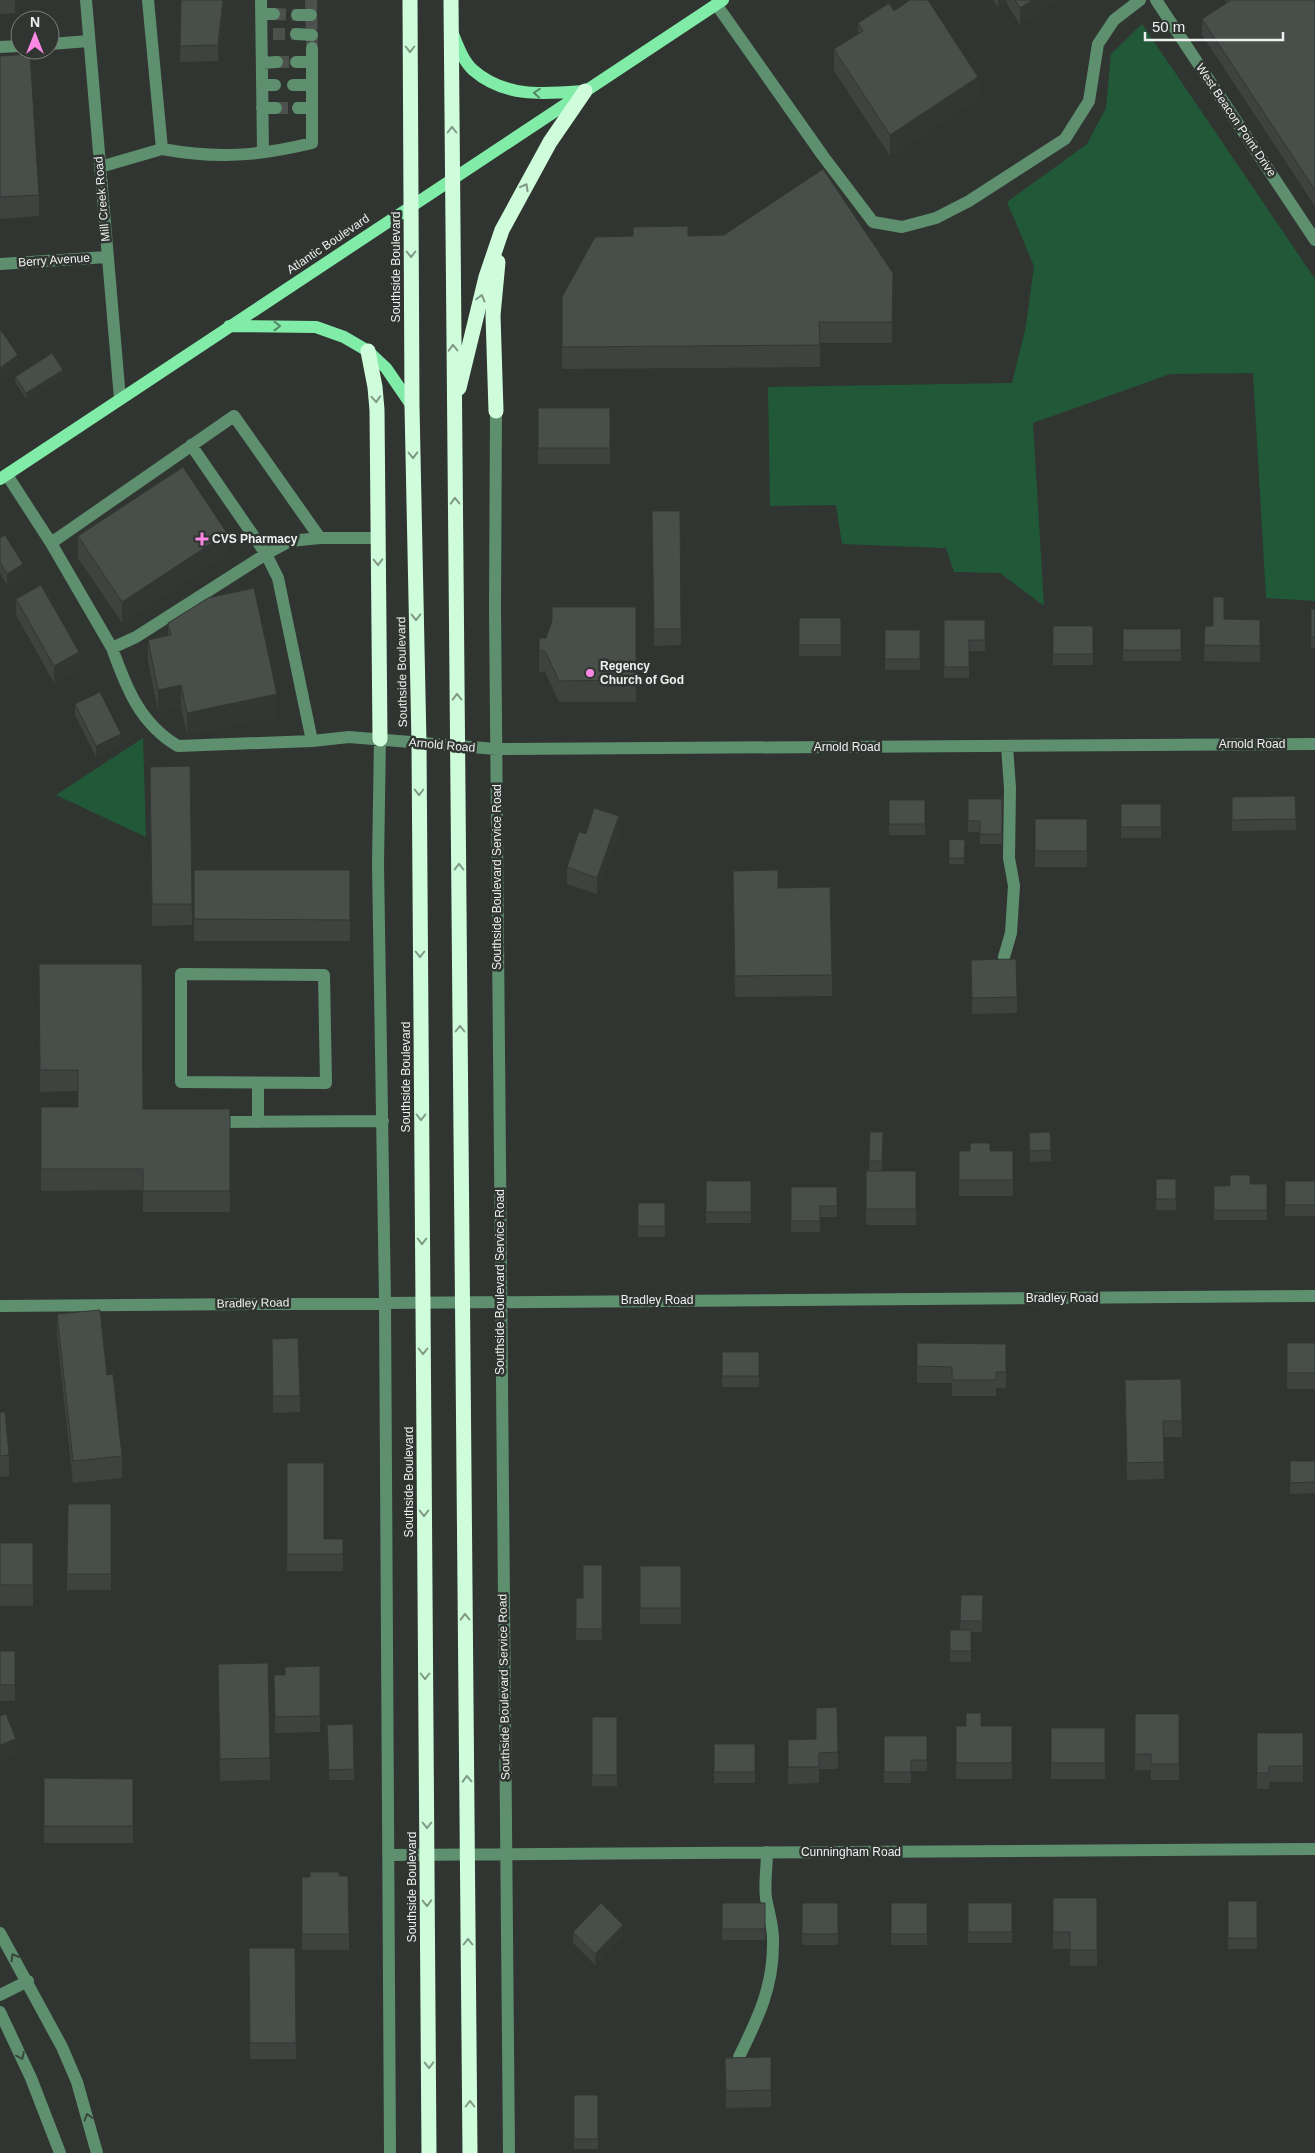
<svg xmlns="http://www.w3.org/2000/svg" width="1315" height="2153" viewBox="0 0 1315 2153" font-family="Arial,sans-serif">
  <style>
    .green { fill: #215938 }
    .lines { fill: none; stroke-linecap: round; stroke-linejoin: round }
    .minor-tunnel { stroke: #4c514e; stroke-width: 12; stroke-dasharray: 12 6; stroke-linecap: butt }
    .minor { stroke: #5e8f6e; stroke-width: 12 }
    .major { stroke: #81eba8; stroke-width: 12 }
    .highway { stroke: #cffddc; stroke-width: 15 }
    .wall { fill: #3e4340 }
    .shaded-wall { fill: #323734 }
    .building { fill: #484e4a; stroke: #323734 }
    .oneway { stroke: #809986 }
    .oneway2 { stroke: #548767 }
    .oneway3 { stroke: #39473d }
    .poi-dot { fill: #fb87e5; stroke: #303531; stroke-width: 2 }
    .labels { text-anchor: middle; dominant-baseline: central; stroke-width: 5; stroke-linejoin: round; paint-order: stroke }
    .street-label { font-size: 12px; fill: #eef1ef; stroke: #303531 }
    .poi-label { font-size: 12px; font-weight: bold; fill: #eef1ef; stroke: #303531; text-anchor: start }
  </style>
  <rect width="100%" height="100%" fill="#303531"/>
  <path class="green" d="M1142 24 1315 279V601L1266 598 1253 373 1170 374 1033 423 1044 606 1000 573 954 572 946 548 842 544 836 505 770 506 768 387 1012 383 1026 326 1034 266 1007 202 1087 144 1106 108 1111 54Z
    M143 738 146 837 56 795Z"/>
  <g class="lines">
    <path class="minor-tunnel" d="M311 0 312 45
      M274 14 297 15
      M273 34H296
      M277 62H296
      M276 108H298"/>
    <path class="minor" d="M86 0 120 399
      M148 0 162 149C217 159 259 156 312 143V48
      M261 0 263 152
      M1156 0 1315 240
      M716 4 823 156 873 222 902 227 936 218 969 201 1065 139 1089 101 1098 44 1114 20 1140 0
      M261 14H274
      M297 15H311
      M296 34 312 35
      M50 44 89 41
      M0 47 20 46
      M296 62H312
      M262 63 277 62
      M262 85H275
      M293 85H312
      M262 108H276
      M298 108H312
      M100 167 162 149
      M0 264 107 257
      M496 411 495 609 509 2153
      M191 445 266 554 278 578 312 741
      M7 475 51 543 234 416 320 538
      M51 543 112 648 136 637 266 554 290 541 320 538H378
      M112 648C126 687 140 724 178 746L312 741 349 737 496 749 1315 744
      M380 739 378 864 385 1302 390 2153
      M1004 957 1011 933 1014 886 1009 858 1010 788 1007 746
      M181 974 324 975 326 1083 181 1082Z
      M258 1084V1122
      M214 1122 383 1121
      M0 1306 1315 1296
      M388 1855 1315 1849
      M0 1933 62 2047 77 2082 97 2153
      M0 1995 28 1981
      M0 2012 31 2078 60 2153
      M739 2057C758 2018 773 1988 773 1944 774 1928 769 1914 766 1898 764 1884 767 1867 767 1852"/>
    <path class="major" d="M453 34C458 46 463 61 473 70 505 98 544 94 583 91
      M229 326 316 327 344 337 368 351 386 368 412 406
      M0 479 723 0"/>
    <path class="highway" d="M410 0 412 406 419 743 429 2153
      M451 0 470 2153
      M368 351 375 387 377 410 380 739
      M459 388 486 277 502 230 550 142 585 91
      M496 411 493 315 498 262"/>
  </g>
  <path class="wall" d="M0 0H15V13L0 14Z
    M181 0 223 17 218 61 180 62Z
    M993 0H1058L1020 25 1006 2 998 8Z
    M1225 0H1315V206L1202 35V19L1227 3Z
    M894 11 978 99 890 156 834 71V49L858 34V23Z
    M0 56 39 195V216L0 219Z
    M688 236 893 273 892 343H820V367L562 369V297Z
    M63 375 26 399 15 382V377Z
    M538 408H610V464H538Z
    M652 511H680L681 645 654 646Z
    M78 536 227 554 122 623 78 558Z
    M0 538 23 575 7 585 0 573Z
    M16 599 79 669 54 683 16 615Z
    M636 607V702H559L545 672H539V638H546Z
    M1311 609H1315V648H1311Z
    M799 618H841V656H799Z
    M1224 619 1260 620V662L1204 661 1205 626H1213Z
    M944 620H985V651H969V678H944Z
    M168 623 277 716 187 735 181 707 158 712 148 661V640L168 635Z
    M1053 626H1093V665H1053Z
    M1123 629H1181V661H1123Z
    M885 630H920V670H885Z
    M75 704 121 745 96 757 75 715Z
    M190 766 192 925 152 926 150 767Z
    M1295 796 1296 830 1232 831V797Z
    M968 799H1002V844H980V832H968Z
    M889 800H925V835H889Z
    M1121 804H1161V838H1121Z
    M1035 819H1087V867H1035Z
    M619 833 597 894 567 884V867L586 834Z
    M949 839 965 840 964 864H949Z
    M194 870H350V941H194Z
    M778 888 832 975V996L735 997 733 892Z
    M971 960 1017 997V1013L972 1014Z
    M39 964 143 1109H230V1212H143V1190L41 1191V1107H78V1091L40 1092Z
    M870 1132H883L882 1171H916V1225H866V1171H869Z
    M1050 1132 1051 1161 1030 1162 1029 1133Z
    M959 1151H1013V1196H959Z
    M1156 1179H1176V1210H1156Z
    M706 1181H751V1223H706Z
    M1285 1181H1315V1216H1285Z
    M1250 1184H1267V1220H1214V1186Z
    M791 1187H837V1217H820V1232H791Z
    M638 1203H665V1237H638Z
    M57 1314 107 1375 122 1456V1478L73 1483 57 1336Z
    M272 1339 300 1396V1412L273 1413Z
    M917 1343 1006 1344V1388H996V1396H952V1383H917Z
    M1287 1343H1315V1389H1287Z
    M722 1352H759V1387H722Z
    M1181 1379 1182 1437H1163L1164 1479 1127 1480 1125 1396Z
    M0 1412 9 1455V1476L0 1477Z
    M1290 1461H1315V1493L1290 1494Z
    M287 1463 324 1539H343V1571H287Z
    M68 1504H111V1590H67Z
    M0 1543H33V1606H0Z
    M602 1565V1640H576V1598H583Z
    M640 1566H681V1624H640Z
    M961 1595H983L982 1632H971V1662H950V1630H960Z
    M0 1651H15V1701H0Z
    M218 1664 270 1758V1780L220 1781Z
    M320 1666V1732L275 1733 274 1675H285Z
    M837 1707 838 1769H819V1783L788 1784V1740L816 1739Z
    M1135 1714H1179V1780H1151V1770H1135Z
    M592 1717H617V1786H592Z
    M327 1725 354 1769V1780H329Z
    M956 1726H1012V1779H956Z
    M1051 1728H1105V1779H1051Z
    M1257 1733H1303V1782H1269V1789H1257Z
    M884 1736H927V1771H911V1783H884Z
    M714 1744H755V1783H714Z
    M44 1778 133 1779V1843H44Z
    M348 1876 349 1950H302V1877Z
    M1053 1898H1097V1966H1070V1949H1053Z
    M1228 1901H1257V1949H1228Z
    M722 1903H765V1940H722Z
    M802 1903H838V1945H802Z
    M891 1903H927V1945H891Z
    M968 1903H1012V1943H968Z
    M573 1932 623 1936 595 1965 573 1943Z
    M249 1948H295L296 2059H250Z
    M771 2057V2107L726 2108 725 2058Z
    M574 2095H598V2149H574Z"/>
  <path class="shaded-wall" d="M998 0H1006V2L998 8Z
    M1033 0H1058L1020 25V8Z
    M223 1V17L218 61V45Z
    M978 77V99L890 156V135Z
    M18 355V366L0 379V368Z
    M63 370V375L26 399V393Z
    M227 533V554L122 623V602Z
    M23 564V575L7 585V574Z
    M79 652V669L54 683V666Z
    M181 685V707L158 712V690Z
    M277 694V716L187 735V713Z
    M121 734V745L96 757V746Z
    M619 816V833L597 894V878Z
    M16 1739V1755L0 1761V1745Z
    M623 1925V1936L595 1965V1954Z"/>
  <path class="building" d="M181 0H223L218 45 180 46Z
    M910 0H928L978 77 890 135 834 49 863 31 858 23 889 3 894 11Z
    M1015 0H1033L1020 8Z
    M1231 0H1315V190L1202 19Z
    M30 54 39 195 0 197V56Z
    M823 169 893 273 892 322H819L820 345 562 347V297L595 237 633 236V227L688 226V236L724 235Z
    M0 329 18 355 0 368Z
    M52 353 63 370 26 393 15 377Z
    M538 408H610V448H538Z
    M183 467 227 533 122 602 78 536Z
    M652 511H680L681 629H654Z
    M5 535 23 564 7 574 0 562V538Z
    M41 585 79 652 54 666 16 599Z
    M254 588 277 694 187 713 181 685 158 690 148 640 171 635 168 623 208 598Z
    M1213 597H1224V619L1260 620V646L1204 645 1205 626H1213Z
    M552 607H636V680L559 681 545 651H539V638H546L552 621Z
    M1311 609H1315V637H1311Z
    M799 618H841V645H799Z
    M944 620H985V640H969V667H944Z
    M1053 626H1093V654H1053Z
    M1123 629H1181V650H1123Z
    M885 630H920V659H885Z
    M100 692 121 734 96 746 75 704Z
    M190 766 192 904H152L150 767Z
    M1295 796 1296 819 1232 820V797Z
    M968 799H1002V834H980V821H968Z
    M889 800H925V824H889Z
    M1121 804H1161V827H1121Z
    M594 808 619 816 597 878 567 867 579 832 586 834Z
    M1035 819H1087V851H1035Z
    M949 839 965 840 964 858H949Z
    M194 870H350V920L194 919Z
    M778 870V888L830 887 832 975 735 976 733 871Z
    M1016 959 1017 997 972 998 971 960Z
    M39 964H142L143 1109H230V1191H143V1169H41V1107H78V1070H40Z
    M870 1132H883L882 1161H869Z
    M1050 1132 1051 1150 1030 1151 1029 1133Z
    M970 1143H990V1151H1013V1180H959V1151H970Z
    M866 1171H916V1209H866Z
    M1230 1175H1250V1184H1267V1210H1214V1186H1230Z
    M1156 1179H1176V1199H1156Z
    M706 1181H751V1212H706Z
    M1285 1181H1315V1205H1285Z
    M791 1187H837V1206H820V1221H791Z
    M638 1203H665V1226H638Z
    M100 1310 107 1375 113 1374 122 1456 73 1461 57 1314Z
    M298 1338 300 1396H273L272 1339Z
    M917 1343 1006 1344V1372H996V1380H952V1367L917 1366Z
    M1287 1343H1315V1373H1287Z
    M722 1352H759V1376H722Z
    M1181 1379 1182 1421H1163L1164 1462 1127 1463 1125 1380Z
    M0 1412H5L9 1455 0 1456Z
    M1290 1461H1315V1482L1290 1483Z
    M287 1463H324V1539H343V1554H287Z
    M68 1504H111V1574H67Z
    M0 1543H33V1585H0Z
    M583 1565H602V1629H576V1598H583Z
    M640 1566H681V1608H640Z
    M961 1595H983L982 1621H960Z
    M950 1630H971V1651H950Z
    M0 1651H15V1685H0Z
    M268 1663 270 1758 220 1759 218 1664Z
    M320 1666V1716L275 1717 274 1675H285V1667Z
    M837 1707 838 1752 819 1753V1767H788V1740L816 1739V1708Z
    M966 1713H981V1726H1012V1763H956V1726H966Z
    M6 1714 16 1739 0 1745V1716Z
    M1135 1714H1179V1764H1151V1754H1135Z
    M592 1717H617V1775H592Z
    M353 1724 354 1769 329 1770 327 1725Z
    M1051 1728H1105V1763H1051Z
    M1257 1733H1303V1766H1269V1773H1257Z
    M884 1736H927V1760H911V1772H884Z
    M714 1744H755V1772H714Z
    M44 1778 133 1779V1826H44Z
    M310 1872H339V1876H348L349 1934H302V1877H310Z
    M1053 1898H1097V1950H1070V1932H1053Z
    M1228 1901H1257V1938H1228Z
    M601 1903 623 1925 595 1954 573 1932Z
    M722 1903H765V1929H722Z
    M802 1903H838V1934H802Z
    M891 1903H927V1934H891Z
    M968 1903H1012V1932H968Z
    M249 1948H295L296 2043H250Z
    M771 2057V2090L726 2091 725 2058Z
    M574 2095H598V2139H574Z"/>
  <defs><path id="oneway-chevron" d="M-2-3.5L2.5 0L-2 3.5" fill="none" stroke-width="1.6" stroke-linecap="round" stroke-linejoin="round" transform="scale(1.25)"/></defs>
  <g class="oneway">
    <use href="#oneway-chevron" transform="translate(410 49) rotate(90)"/>
    <use href="#oneway-chevron" transform="translate(452 130) rotate(-90)"/>
    <use href="#oneway-chevron" transform="translate(525 187) rotate(-61)"/>
    <use href="#oneway-chevron" transform="translate(411 254) rotate(90)"/>
    <use href="#oneway-chevron" transform="translate(481 298) rotate(-75)"/>
    <use href="#oneway-chevron" transform="translate(453 348) rotate(-91)"/>
    <use href="#oneway-chevron" transform="translate(376 399) rotate(86)"/>
    <use href="#oneway-chevron" transform="translate(413 455) rotate(89)"/>
    <use href="#oneway-chevron" transform="translate(455 501) rotate(-91)"/>
    <use href="#oneway-chevron" transform="translate(378 562) rotate(89)"/>
    <use href="#oneway-chevron" transform="translate(416 617) rotate(89)"/>
    <use href="#oneway-chevron" transform="translate(457 697) rotate(-91)"/>
    <use href="#oneway-chevron" transform="translate(419 792) rotate(90)"/>
    <use href="#oneway-chevron" transform="translate(459 867) rotate(-90)"/>
    <use href="#oneway-chevron" transform="translate(420 954) rotate(90)"/>
    <use href="#oneway-chevron" transform="translate(460 1029) rotate(-90)"/>
    <use href="#oneway-chevron" transform="translate(421 1117) rotate(90)"/>
    <use href="#oneway-chevron" transform="translate(422 1241) rotate(90)"/>
    <use href="#oneway-chevron" transform="translate(423 1351) rotate(90)"/>
    <use href="#oneway-chevron" transform="translate(424 1513) rotate(90)"/>
    <use href="#oneway-chevron" transform="translate(465 1617) rotate(-91)"/>
    <use href="#oneway-chevron" transform="translate(425 1676) rotate(90)"/>
    <use href="#oneway-chevron" transform="translate(467 1779) rotate(-91)"/>
    <use href="#oneway-chevron" transform="translate(427 1825) rotate(90)"/>
    <use href="#oneway-chevron" transform="translate(427 1903) rotate(89)"/>
    <use href="#oneway-chevron" transform="translate(468 1942) rotate(-90)"/>
    <use href="#oneway-chevron" transform="translate(429 2065) rotate(89)"/>
    <use href="#oneway-chevron" transform="translate(470 2104) rotate(-90)"/>
  </g>
  <g class="oneway2">
    <use href="#oneway-chevron" transform="translate(537 93) rotate(-176)"/>
    <use href="#oneway-chevron" transform="translate(277 326)"/>
  </g>
  <g class="oneway3">
    <use href="#oneway-chevron" transform="translate(14 1957) rotate(-120)"/>
    <use href="#oneway-chevron" transform="translate(21 2056) rotate(65)"/>
    <use href="#oneway-chevron" transform="translate(88 2117) rotate(-106)"/>
  </g>
  <g class="poi-dot">
    <path d="M199.5 531.5h5v5h5v5h-5v5h-5v-5h-5v-5h5z"/>
    <circle cx="590" cy="673" r="5"/>
  </g>
  <g class="labels">
    <g class="street-label">
      <text transform="translate(1236 120) rotate(56)">West Beacon Point Drive</text>
      <text transform="translate(102 199) rotate(-95)">Mill Creek Road</text>
      <text transform="translate(328 244) rotate(-34)">Atlantic Boulevard</text>
      <text transform="translate(54 260) rotate(-4)">Berry Avenue</text>
      <text transform="translate(396 267) rotate(-90)">Southside Boulevard</text>
      <text transform="translate(402 672) rotate(-91)">Southside Boulevard</text>
      <text x="1252" y="744">Arnold Road</text>
      <text transform="translate(442 745) rotate(5)">Arnold Road</text>
      <text x="847" y="747">Arnold Road</text>
      <text transform="translate(497 877) rotate(-90)">Southside Boulevard Service Road</text>
      <text transform="translate(406 1077) rotate(-90)">Southside Boulevard</text>
      <text transform="translate(500 1282) rotate(-90)">Southside Boulevard Service Road</text>
      <text x="1062" y="1298">Bradley Road</text>
      <text x="657" y="1300">Bradley Road</text>
      <text transform="translate(253 1303) rotate(-1)">Bradley Road</text>
      <text transform="translate(409 1482) rotate(-90)">Southside Boulevard</text>
      <text transform="translate(504 1687) rotate(-91)">Southside Boulevard Service Road</text>
      <text x="851" y="1852">Cunningham Road</text>
      <text transform="translate(412 1887) rotate(-90)">Southside Boulevard</text>
    </g>
    <g class="poi-label">
      <text x="212" y="539">CVS Pharmacy</text>
      <text x="600" y="666">Regency<tspan x="600" dy="14">Church of God</tspan></text>
    </g>
  </g>
  <g transform="translate(35 35)"><circle r="24" fill="#303531" stroke="#7c807d"/>
  <path d="M0-4L9 19L0 12L-9 19Z" fill="#fb87e5"/>
  <text y="-8" font-size="14" font-weight="bold" text-anchor="middle" fill="#eef1ef">N</text>
  </g>
  <path d="M1145 32v8h138v-8" fill="none" stroke="#eef1ef" stroke-width="2.5"/>
  <text x="1152" y="32" font-size="15" fill="#eef1ef" stroke="#303531" stroke-width="4" paint-order="stroke">50 m</text>
</svg>
